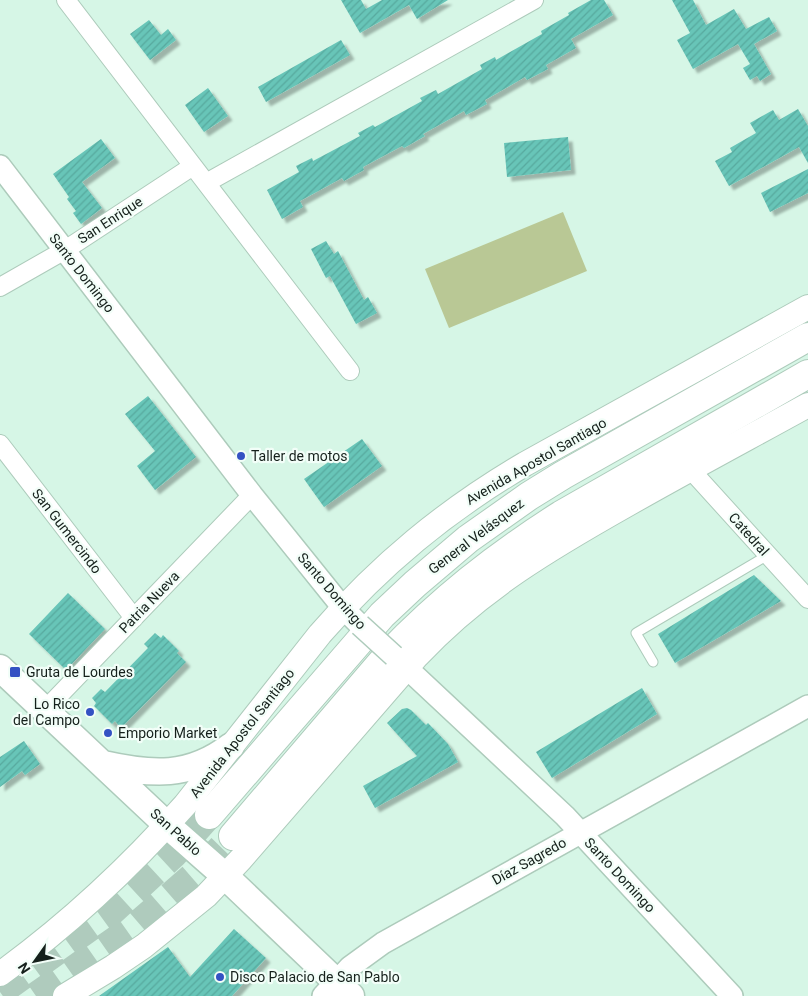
<svg xmlns="http://www.w3.org/2000/svg" width="808" height="996" viewBox="0 0 808 996" font-family="Roboto,sans-serif">
  <style>
    .pitch { fill: #b9c895 }
    .building { fill: url(#building-hatch); filter: url(#shadow) }
    .lines { fill: none; stroke-linecap: round; stroke-linejoin: round }
    .motorway-tunnel { stroke: #afcbbd; stroke-width: 28; stroke-dasharray: 28 14; stroke-linecap: butt }
    .service-casing { stroke: #adcbbb; stroke-width: 11 }
    .minor-casing { stroke: #adcbbb; stroke-width: 20 }
    .tertiary-casing { stroke: #adcbbb; stroke-width: 24 }
    .secondary-casing { stroke: #adcbbb; stroke-width: 26 }
    .primary-casing { stroke: #adcbbb; stroke-width: 29 }
    .motorway-casing { stroke: #adcbbb; stroke-width: 30 }
    .service { stroke: #fff; stroke-width: 9 }
    .minor { stroke: #fff; stroke-width: 18 }
    .tertiary { stroke: #fff; stroke-width: 21 }
    .secondary { stroke: #fff; stroke-width: 24 }
    .primary { stroke: #fff; stroke-width: 26 }
    .motorway { stroke: #fff; stroke-width: 28 }
    .tertiary-bridge-casing { stroke: #adcbbb; stroke-width: 24; stroke-linecap: butt }
    .tertiary-bridge { stroke: #fff; stroke-width: 21 }
    .poi-dot { fill: #3452c3; stroke: #f2fef8; stroke-width: 2 }
    .labels { text-anchor: middle; dominant-baseline: central; stroke-width: 4.5; stroke-linejoin: round; paint-order: stroke }
    .street-label { font-size: 14px; fill: #15201b; stroke: #f2fef8 }
    .poi-label { font-size: 14px; fill: #15201b; stroke: #f2fef8; text-anchor: start }
  </style>
  <defs>
    <pattern id="building-hatch" width="6" height="6" patternUnits="userSpaceOnUse" patternTransform="scale(1.25)"><rect width="6" height="6" fill="#67c5b8"/><path d="M-1 1l2-2M0 6l6-6M5 7l2-2" fill="none" stroke="#58a99e"/></pattern>
    <filter id="shadow"><feDropShadow dx="4.5" dy="4.5" stdDeviation="1" flood-color="#0004"/></filter>
  </defs>
  <rect width="100%" height="100%" fill="#d6f6e6"/>
  <path class="pitch" d="M563 212 587 271 449 328 425 269Z"/>
  <path class="building" d="M341 0H361L366 9 382 0H448L417 19 409 5 360 33Z
    M591 0H604L613 15 571 39 576 48 546 65 548 69 527 80 525 77 485 100 487 104 466 115 464 111 423 134 425 136 404 148 402 146 363 167 364 170 344 181 342 178 300 201 303 207 282 219 267 190 299 172 296 166 312 158 313 161 360 136 358 133 373 125 375 127 422 101 420 98 436 90 438 94 482 69 480 65 495 57 496 60 542 34 541 31 569 15 568 13Z
    M672 0H693L706 25 734 9 746 29 769 17 777 31 754 44 771 74 760 81 757 76 750 80 743 68 750 64 738 44 693 69 677 40 690 33Z
    M149 20 161 35 168 29 176 40 150 60 130 34Z
    M341 40 350 55 266 102 258 87Z
    M208 88 228 116 204 132 185 105Z
    M798 109 808 126V163L799 147 729 186 715 161 732 152 730 148 756 133 750 123 773 110 779 120Z
    M568 137 571 170 507 177 504 143Z
    M101 139 115 158 82 182 102 208 81 224 73 213 76 211 67 199 69 197 53 174Z
    M808 169V193L770 212 761 193Z
    M326 241 334 254 338 251 364 300 368 297 377 313 356 324 330 276 326 278 311 249Z
    M148 396 196 457 155 490 137 466 155 451 125 414Z
    M362 439 382 466 324 507 304 479Z
    M754 575 781 601 675 663 658 634Z
    M68 593 105 629 66 670 29 634Z
    M155 633 161 638 163 635 179 651 177 653 186 662 121 728 115 721 112 724 94 706 96 703 92 698 101 689 105 692 148 648 144 644Z
    M642 688 657 714 552 778 536 752Z
    M407 708 411 710 426 725 428 723 448 744 458 762 375 808 363 786 417 756 387 723 402 709Z
    M24 741 40 764 25 775 22 771 0 787V757Z
    M234 929 266 958 232 996H99L168 947 190 977Z"/>
  <g class="lines">
    <path class="motorway-tunnel" d="M0 992 110 913 174 854 209 815
      M36 996 137 925 199 871 233 836"/>
    <g class="service-casing">
      <path id="service" d="M653 662 636 633 768 555"/>
    </g>
    <g class="minor-casing">
      <path id="minor" d="M66 0 350 371
        M206 183 534 0
        M0 287 65 250 193 166
        M0 444 134 618
        M690 469 808 599
        M45 710 252 495"/>
    </g>
    <g class="tertiary-casing">
      <path id="tertiary" d="M0 166 252 495 343 608 360 625
        M394 656 565 816 732 996
        M323 996 350 967 383 943 808 706"/>
    </g>
    <g class="secondary-casing">
      <path id="secondary" d="M0 974C68 925 129 868 185 805L320 634C380 565 445 511 525 464L808 307
        M65 996 113 967 144 946 206 896 241 859 417 656C480 589 550 548 628 504 688 470 748 438 808 405"/>
    </g>
    <g class="primary-casing">
      <path id="primary" d="M0 668 167 825 225 876 351 996
        M103 764C152 775 189 778 231 746"/>
    </g>
    <g class="motorway-casing">
      <path id="motorway" d="M209 815 382 615 415 584 468 539 529 496 563 475 808 337
        M233 836 387 656C441 600 495 557 561 515L808 374"/>
    </g>
    <use href="#service" class="service"/>
    <use href="#minor" class="minor"/>
    <use href="#tertiary" class="tertiary"/>
    <use href="#secondary" class="secondary"/>
    <use href="#primary" class="primary"/>
    <use href="#motorway" class="motorway"/>
    <g class="tertiary-bridge-casing">
      <path id="tertiary-bridge" d="M360 625 394 656"/>
    </g>
    <use href="#tertiary-bridge" class="tertiary-bridge"/>
  </g>
  <g class="poi-dot">
    <circle cx="241" cy="456" r="5"/>
    <rect x="9" y="666" width="12" height="12" rx="2.5"/>
    <circle cx="90" cy="712" r="5"/>
    <circle cx="108" cy="733" r="5"/>
    <circle cx="220" cy="977" r="5"/>
  </g>
  <g class="labels">
    <g class="street-label">
      <text transform="translate(110 220) rotate(-33)">San Enrique</text>
      <text transform="translate(82 273) rotate(52)">Santo Domingo</text>
      <text transform="translate(536 461) rotate(-30)">Avenida Apostol Santiago</text>
      <text transform="translate(67 531) rotate(52)">San Gumercindo</text>
      <text transform="translate(749 534) rotate(48)">Catedral</text>
      <text transform="translate(476 536) rotate(-37)">General Velásquez</text>
      <text transform="translate(332 591) rotate(49)">Santo Domingo</text>
      <text transform="translate(149 602) rotate(-46)">Patria Nueva</text>
      <text transform="translate(242 733) rotate(-52)">Avenida Apostol Santiago</text>
      <text transform="translate(176 832) rotate(42)">San Pablo</text>
      <text transform="translate(529 861) rotate(-29)">Díaz Sagredo</text>
      <text transform="translate(620 875) rotate(47)">Santo Domingo</text>
    </g>
    <g class="poi-label">
      <text x="251" y="456">Taller de motos</text>
      <text x="26" y="672">Gruta de Lourdes</text>
      <text x="80" y="704" text-anchor="end">Lo Rico<tspan x="80" dy="16">del Campo</tspan></text>
      <text x="118" y="733">Emporio Market</text>
      <text x="230" y="977">Disco Palacio de San Pablo</text>
    </g>
  </g>
  <g transform="translate(35 961) rotate(237)" stroke="#f2fef8" stroke-width="4" paint-order="stroke">
  <path d="M0-4L9 19L0 12L-9 19Z" fill="#15201b"/>
  <text y="-8" font-size="14" font-weight="bold" text-anchor="middle" fill="#15201b">N</text>
  </g>
</svg>
